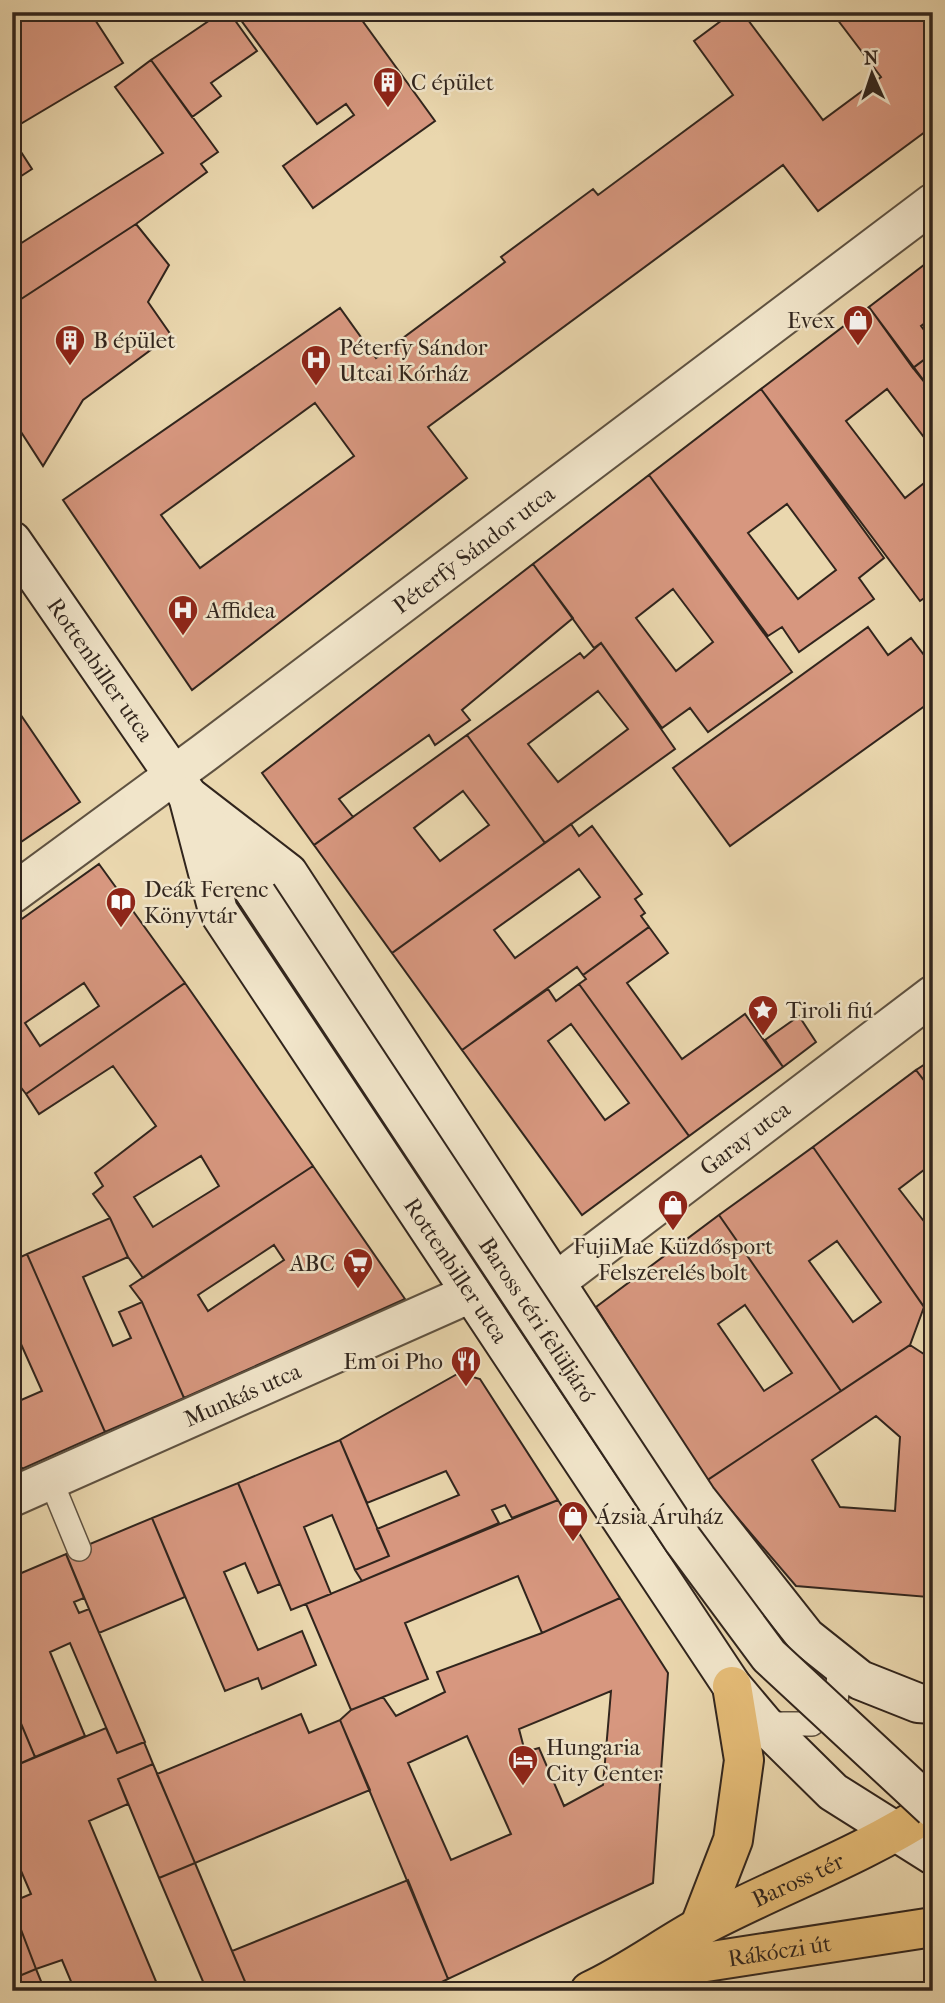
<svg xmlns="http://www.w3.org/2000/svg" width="945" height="2003" viewBox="0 0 945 2003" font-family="'IM FELL French Canon',serif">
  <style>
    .building { fill: #d7977f; stroke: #31251d; stroke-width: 2; fill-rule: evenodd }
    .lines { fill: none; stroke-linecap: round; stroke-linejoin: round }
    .lane-casing { stroke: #5f5241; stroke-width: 26 }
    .street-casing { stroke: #5f5241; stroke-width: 42 }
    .secondary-casing { stroke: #31251d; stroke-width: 42 }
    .primary-casing { stroke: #31251d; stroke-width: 42 }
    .lane { stroke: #f1e5ca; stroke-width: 23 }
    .street { stroke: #f1e5ca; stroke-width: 38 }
    .secondary { stroke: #f1e5ca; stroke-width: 38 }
    .primary { stroke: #e5bc77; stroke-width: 38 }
    .secondary-bridge-casing { stroke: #31251d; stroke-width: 42; stroke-linecap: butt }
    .secondary-bridge { stroke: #f1e5ca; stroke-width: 38 }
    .labels { text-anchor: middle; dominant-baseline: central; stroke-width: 5; stroke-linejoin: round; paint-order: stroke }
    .poi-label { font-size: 23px; fill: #31251d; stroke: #f1e5ca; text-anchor: start }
    .street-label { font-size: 23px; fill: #31251d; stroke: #f1e5ca }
  </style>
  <rect width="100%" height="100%" fill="#ead7ae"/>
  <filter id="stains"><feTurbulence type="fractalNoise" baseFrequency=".00286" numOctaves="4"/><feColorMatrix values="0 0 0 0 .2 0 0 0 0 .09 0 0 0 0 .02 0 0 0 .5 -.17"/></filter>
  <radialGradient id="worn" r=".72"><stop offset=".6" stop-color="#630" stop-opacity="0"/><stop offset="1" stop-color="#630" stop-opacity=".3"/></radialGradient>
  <path class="building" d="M12 12H90L123 63 12 129V82L20 77 12 66Z
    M222 12H229L257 51 211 83 221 96 192 117 151 60Z
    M235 12H356L435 121 313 208 283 166 354 115 346 104 317 124Z
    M733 12H742L823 120 881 77 837 19 846 12H917L933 33V126L818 211 783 165 428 427 467 478 192 690 63 500 340 308 376 358 505 262 501 257 593 189 598 195 733 95 694 41ZM315 403 354 456 200 568 161 515Z
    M151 60 218 152 201 164 207 172 136 224 12 305V249L163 153 115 87Z
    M12 138 32 169 12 182Z
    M136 224 169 265 148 302 171 335 83 400 43 466 12 418V305Z
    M933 258V317L921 326 933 342V353L913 368 869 307Z
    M869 307 933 393V449L887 389 846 421 905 498 933 476V592L920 601 761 389Z
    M933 353V393L913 368Z
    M761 389 884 558 859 578 874 599 799 652 782 627 768 636 649 475ZM787 504 836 570 798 599 748 533Z
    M649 475 792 672 708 732 690 708 662 728 601 643 594 648 533 564ZM673 589 713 642 676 671 636 618Z
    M533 564 573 618 462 710 470 720 435 745 429 735 339 799 353 817 314 845 262 773Z
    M868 627 888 655 911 638 933 667V700L730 846 673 768Z
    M601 643 675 749 545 843 467 735 580 653 584 658ZM598 691 628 729 558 782 528 744Z
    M12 702 80 802 12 848Z
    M467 735 545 843 392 953 314 845ZM463 791 489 825 440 861 414 828Z
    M571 824 579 836 592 826 642 894 635 899 645 913 641 916 649 927 583 975 577 967 462 1050 392 953ZM579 869 600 897 515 958 494 930Z
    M99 864 185 983 26 1094 12 1076V926ZM84 983 99 1006 40 1046 25 1023Z
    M649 927 668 953 627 983 682 1059 745 1014 783 1067 689 1136 579 984 586 979 583 975Z
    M185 983 313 1166 143 1278 128 1257 110 1218 93 1194 103 1186 95 1173 156 1126 113 1066 39 1114 26 1094ZM201 1156 219 1186 153 1227 134 1197Z
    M579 984 689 1136 582 1215 462 1050 548 989 556 1001ZM571 1024 629 1103 605 1120 548 1041Z
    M799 1016 816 1042 783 1067 765 1040Z
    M933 1059V1092L916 1070Z
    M916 1070 933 1092V1163L899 1189 933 1233V1308L924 1307 813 1147Z
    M813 1147 924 1307 910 1345 841 1391 719 1215ZM837 1241 881 1302 853 1322 809 1261Z
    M313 1166 405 1299 184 1398 142 1302 130 1286ZM274 1245 284 1260 208 1311 198 1295Z
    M719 1215 841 1391 706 1481 596 1307ZM745 1305 792 1373 764 1391 718 1324Z
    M110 1218 128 1257 83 1277 113 1346 131 1338 119 1312 142 1302 184 1398 105 1432 27 1254Z
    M27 1254 105 1432 22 1469 12 1446V1404L42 1391 12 1324V1261Z
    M910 1345 933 1360V1546L928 1597 796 1586 706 1481ZM876 1416 900 1437 895 1511 840 1507 812 1460Z
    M459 1373 480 1379 558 1500 512 1518 505 1505 492 1510 499 1523 362 1581 355 1570 389 1556 377 1529 459 1495 446 1471 367 1503 340 1440Z
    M340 1440 389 1556 355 1570 332 1515 304 1527 331 1594 291 1610 238 1483Z
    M12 1446 22 1469 12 1474Z
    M238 1483 280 1584 258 1593 245 1563 224 1572 258 1650 302 1631 316 1665 262 1689 258 1678 225 1691 152 1518Z
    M558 1500 620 1598 542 1633 518 1576 405 1623 428 1679 351 1710 306 1604Z
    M152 1518 185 1597 99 1633 66 1554Z
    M933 1546V1597H928Z
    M66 1554 84 1598 74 1602 79 1613 89 1609 145 1742 117 1753 70 1643 50 1652 85 1736 35 1757 12 1702V1577Z
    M620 1598 668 1673 653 1883 448 1979 340 1720 351 1710 383 1697 396 1716 445 1692 437 1672 542 1633ZM611 1691 603 1785 564 1806 539 1748 525 1752 519 1729ZM467 1736 511 1834 451 1860 408 1763Z
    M12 1702 35 1757 12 1767Z
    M301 1714 309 1733 340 1720 370 1790 195 1863 157 1774Z
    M106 1728 117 1753 144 1742 153 1764 118 1779 128 1804 89 1821 160 1991H75L62 1960 36 1969 12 1906V1902L31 1894 12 1850V1767Z
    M153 1764 195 1863 159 1878 118 1779Z
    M195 1863 232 1951 249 1991H207L159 1878Z
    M408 1880 448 1979 423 1991H249L232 1951Z
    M12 1906 36 1969 12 1979Z
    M36 1969 45 1991H12V1979Z"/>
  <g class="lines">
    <g class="lane-casing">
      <path id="lane" d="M51 1481 79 1549
        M764 1724H812L836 1702 840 1666"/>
    </g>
    <g class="street-casing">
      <g id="street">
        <path id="s1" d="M12 894 204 753 933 203"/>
        <path id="s2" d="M557 1281 933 995"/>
        <path id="s3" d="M12 1497 471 1293"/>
      </g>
    </g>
    <g class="secondary-casing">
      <g id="secondary">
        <path id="s4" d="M12 541 188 796 288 873 697 1499 806 1637 860 1680 918 1703 933 1704"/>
        <path id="s5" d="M188 796 218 911 732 1686 764 1724 833 1792 933 1855"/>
        <path d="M209 826 257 895"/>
      </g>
    </g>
    <g class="primary-casing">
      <g id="primary">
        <path d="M699 1928 733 1840 744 1760 732 1686"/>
        <path id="s6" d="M641 1972 933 1927"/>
        <path id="s7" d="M590 1991C629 1973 662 1948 700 1927 777 1886 860 1857 933 1809"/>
      </g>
    </g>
    <use href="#lane" class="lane"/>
    <use href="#street" class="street"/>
    <use href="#secondary" class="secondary"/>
    <use href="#primary" class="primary"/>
    <g class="secondary-bridge-casing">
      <g id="secondary-bridge">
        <path id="s8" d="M257 895 683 1540 769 1656 933 1808"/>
      </g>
    </g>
    <use href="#secondary-bridge" class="secondary-bridge"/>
  </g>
  <defs>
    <g id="building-pin" transform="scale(1.575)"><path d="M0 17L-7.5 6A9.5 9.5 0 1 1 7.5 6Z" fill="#8f2418" stroke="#f1e5ca"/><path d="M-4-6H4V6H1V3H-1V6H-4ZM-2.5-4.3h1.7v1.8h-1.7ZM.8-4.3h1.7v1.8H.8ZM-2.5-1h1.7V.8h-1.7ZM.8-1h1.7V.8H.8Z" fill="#fff"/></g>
    <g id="shop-pin" transform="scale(1.575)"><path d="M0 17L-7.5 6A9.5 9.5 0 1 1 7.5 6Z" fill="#8f2418" stroke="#f1e5ca"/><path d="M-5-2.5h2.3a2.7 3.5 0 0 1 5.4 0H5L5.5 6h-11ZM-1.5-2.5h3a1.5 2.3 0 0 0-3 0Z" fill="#fff"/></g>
    <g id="hospital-pin" transform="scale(1.575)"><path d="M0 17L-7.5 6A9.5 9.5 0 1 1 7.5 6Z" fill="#8f2418" stroke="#f1e5ca"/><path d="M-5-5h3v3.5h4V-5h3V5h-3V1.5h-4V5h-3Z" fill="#fff"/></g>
    <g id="library-pin" transform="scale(1.575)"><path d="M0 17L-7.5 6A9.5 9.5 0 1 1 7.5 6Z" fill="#8f2418" stroke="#f1e5ca"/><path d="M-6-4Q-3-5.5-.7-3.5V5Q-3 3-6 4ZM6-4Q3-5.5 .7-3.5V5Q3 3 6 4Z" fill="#fff"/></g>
    <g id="sight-pin" transform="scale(1.575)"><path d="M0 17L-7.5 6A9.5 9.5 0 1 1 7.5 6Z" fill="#8f2418" stroke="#f1e5ca"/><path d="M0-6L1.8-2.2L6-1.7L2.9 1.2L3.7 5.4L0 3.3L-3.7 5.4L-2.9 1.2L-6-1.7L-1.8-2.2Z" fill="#fff"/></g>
    <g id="supermarket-pin" transform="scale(1.575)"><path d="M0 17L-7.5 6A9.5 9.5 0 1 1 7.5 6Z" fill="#8f2418" stroke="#f1e5ca"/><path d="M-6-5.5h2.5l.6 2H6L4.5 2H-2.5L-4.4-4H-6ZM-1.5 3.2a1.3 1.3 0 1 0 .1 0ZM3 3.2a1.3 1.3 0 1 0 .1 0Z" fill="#fff"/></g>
    <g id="restaurant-pin" transform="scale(1.575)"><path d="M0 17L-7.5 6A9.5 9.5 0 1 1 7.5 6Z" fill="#8f2418" stroke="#f1e5ca"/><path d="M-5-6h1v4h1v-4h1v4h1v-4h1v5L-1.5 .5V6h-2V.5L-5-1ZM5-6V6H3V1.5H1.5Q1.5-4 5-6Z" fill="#fff"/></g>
    <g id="hotel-pin" transform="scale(1.575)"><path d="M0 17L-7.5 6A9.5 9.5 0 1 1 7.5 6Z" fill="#8f2418" stroke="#f1e5ca"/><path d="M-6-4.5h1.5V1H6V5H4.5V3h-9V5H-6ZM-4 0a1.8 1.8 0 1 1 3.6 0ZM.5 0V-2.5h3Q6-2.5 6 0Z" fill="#fff"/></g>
  </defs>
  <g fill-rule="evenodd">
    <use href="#building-pin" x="388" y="82"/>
    <use href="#shop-pin" x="858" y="320"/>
    <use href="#building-pin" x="70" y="340"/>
    <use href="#hospital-pin" x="316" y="360"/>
    <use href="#hospital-pin" x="183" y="610"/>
    <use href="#library-pin" x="121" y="902"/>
    <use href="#sight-pin" x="763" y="1010"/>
    <use href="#shop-pin" x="673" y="1205"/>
    <use href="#supermarket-pin" x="358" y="1263"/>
    <use href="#restaurant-pin" x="466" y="1361"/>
    <use href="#shop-pin" x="573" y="1516"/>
    <use href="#hotel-pin" x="523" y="1760"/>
  </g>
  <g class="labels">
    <g class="poi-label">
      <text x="411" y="82">C épület</text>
      <text x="835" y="320" text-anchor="end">Evex</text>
      <text x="93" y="340">B épület</text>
      <text x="339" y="347">Péterfy Sándor<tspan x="339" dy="26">Utcai Kórház</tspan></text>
      <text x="206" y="610">Affidea</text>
      <text x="144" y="889">Deák Ferenc<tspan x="144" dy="26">Könyvtár</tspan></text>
      <text x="786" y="1010">Tiroli fiú</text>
      <text x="673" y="1246" text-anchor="middle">FujiMae Küzdősport<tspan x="673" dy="26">Felszerelés bolt</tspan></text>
      <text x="335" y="1263" text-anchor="end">ABC</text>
      <text x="443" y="1361" text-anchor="end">Em oi Pho</text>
      <text x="596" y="1516">Ázsia Áruház</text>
      <text x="546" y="1747">Hungaria<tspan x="546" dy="26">City Center</tspan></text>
    </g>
    <g class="street-label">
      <text stroke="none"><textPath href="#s1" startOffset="576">Péterfy Sándor utca</textPath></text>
      <text stroke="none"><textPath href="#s4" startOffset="156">Rottenbiller utca</textPath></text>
      <text stroke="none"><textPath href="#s2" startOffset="236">Garay utca</textPath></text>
      <text stroke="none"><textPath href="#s5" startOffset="550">Rottenbiller utca</textPath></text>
      <text stroke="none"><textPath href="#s8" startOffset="509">Baross téri felüljáró</textPath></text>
      <text stroke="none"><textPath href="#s3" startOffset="252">Munkás utca</textPath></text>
      <text stroke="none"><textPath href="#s7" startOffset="236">Baross tér</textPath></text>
      <text stroke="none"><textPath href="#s6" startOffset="140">Rákóczi út</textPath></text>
    </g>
  </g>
  <rect width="945" height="2003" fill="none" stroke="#ead7ae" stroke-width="42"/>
  <rect x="14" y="14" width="917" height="1975" fill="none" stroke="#31251d" stroke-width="3.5"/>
  <rect x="21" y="21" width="903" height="1961" fill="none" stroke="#31251d" stroke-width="2"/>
  <g transform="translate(872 74) rotate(357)" stroke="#f1e5ca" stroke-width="5" paint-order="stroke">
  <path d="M0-5L12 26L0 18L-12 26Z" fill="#31251d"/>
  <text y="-10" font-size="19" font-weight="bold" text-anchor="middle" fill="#31251d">N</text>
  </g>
  <rect width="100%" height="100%" filter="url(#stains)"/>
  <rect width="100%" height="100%" fill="url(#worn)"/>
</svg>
